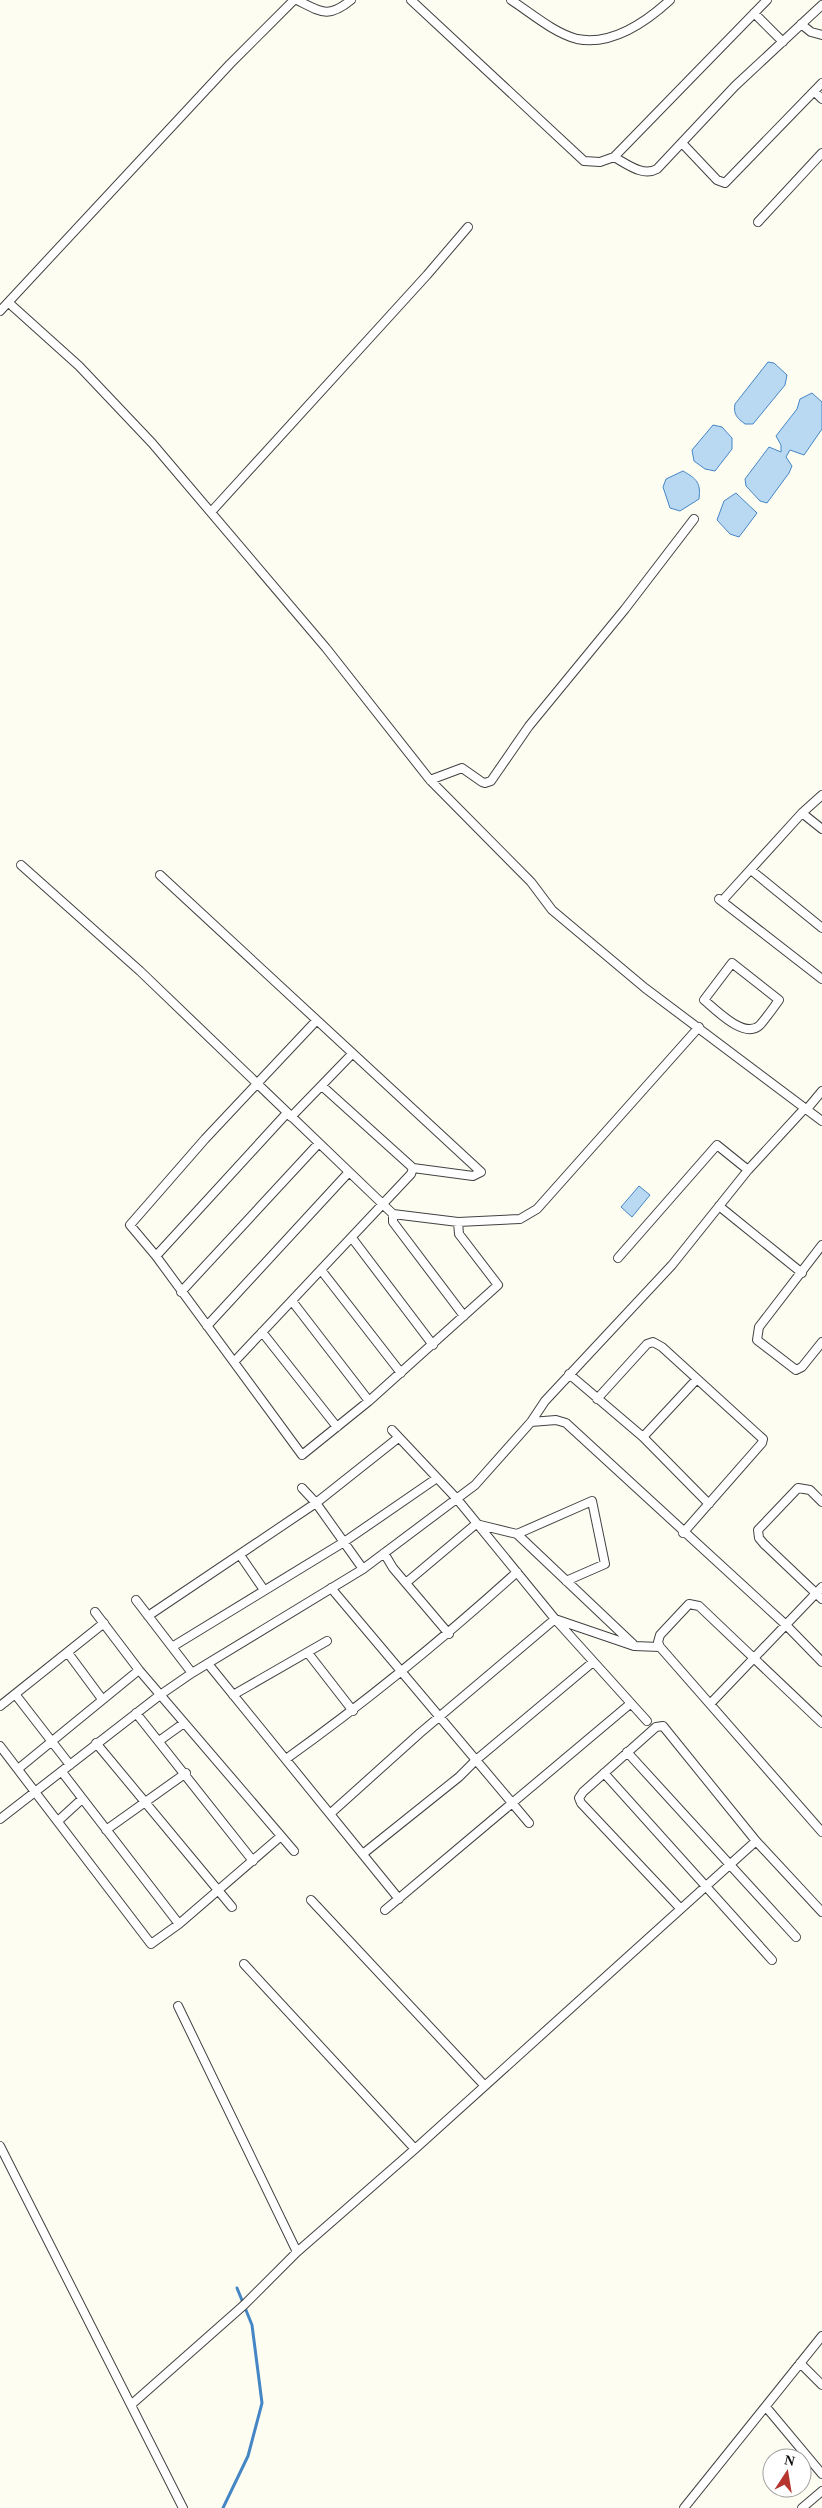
<svg xmlns="http://www.w3.org/2000/svg" width="822" height="2508" viewBox="0 0 822 2508" font-family="Georgia,serif">
  <style>
    .water { fill: #b9d8f2; stroke: #4586c5 }
    .lines { fill: none; stroke-linecap: round; stroke-linejoin: round }
    .stream { stroke: #4586c5; stroke-width: 3 }
    .street-casing { stroke: #424242; stroke-width: 10 }
    .street { stroke: #fff; stroke-width: 8 }
  </style>
  <rect width="100%" height="100%" fill="#fefdf2"/>
  <path class="water" d="M768 362 774 363 787 375 785 385 753 424H745C737 418 733 414 735 404Z
    M812 393 822 402V429L804 455 790 450 786 457 792 466 789 473 767 503 760 501 746 486 745 479 769 447 781 452V445L776 436 797 409 800 399Z
    M713 425 722 427 732 438V449L715 471 705 469 694 461 692 450Z
    M683 471C697 479 701 483 699 499L680 511 670 508 663 487 666 479Z
    M736 493 757 513 739 537 730 534 717 520 724 501Z
    M639 1186 650 1195 632 1217 621 1207Z"/>
  <g class="lines">
    <path class="stream" d="M223 2508 248 2456 262 2403 252 2325 237 2288"/>
    <g class="street-casing">
      <path id="street" d="M297 0C321 12 328 19 351 0
        M411 0 584 161 600 162 614 157 767 0
        M511 0C531 13 554 33 577 39 612 46 646 22 670 0
        M754 13 783 42
        M801 24 811 32 822 35
        M815 92 822 99
        M682 143 717 180 725 183 822 83
        M614 157C627 164 643 177 657 169L735 86 822 5
        M758 222 822 153
        M9 303 79 366 152 443 326 648 430 780 531 882 552 910 645 988 822 1121
        M0 311 230 64 294 0
        M211 512 427 275 468 227
        M430 780 462 768 482 782 485 783 491 781 529 726 625 609 694 519
        M802 813 822 829
        M21 865 140 971 393 1214 458 1222 520 1219 537 1209 699 1027
        M751 870 822 928
        M160 875 481 1172 473 1176 413 1168 322 1086
        M719 899 822 979
        M722 901 802 813 822 795
        M732 963 779 1000C773 1008 767 1017 760 1025 745 1040 716 1010 704 1000Z
        M316 1021 205 1139 130 1225 156 1256 302 1455 369 1401 498 1285 459 1234 458 1222
        M807 1109 822 1091
        M291 1117 352 1054
        M719 1206 802 1273
        M393 1214V1222L464 1316
        M352 1238 433 1345
        M822 1245 759 1327 757 1340 796 1370 802 1367 822 1342
        M156 1256 287 1113
        M618 1258 717 1145 748 1170
        M321 1270 401 1373
        M181 1292 319 1143
        M292 1301 369 1401
        M207 1326 349 1172
        M262 1332 337 1427
        M234 1362 411 1174 413 1168
        M569 1374 643 1437 709 1504
        M597 1399 647 1344 653 1342 662 1347 763 1439 762 1443 683 1533
        M531 1422 556 1420 566 1423 786 1625 822 1662
        M392 1430 457 1499 555 1619 647 1721
        M643 1437 696 1380
        M302 1488 316 1503 363 1569
        M822 1502 810 1490 798 1488 758 1530 759 1538 764 1544 822 1599
        M517 1534 592 1501 605 1564 566 1581
        M384 1553 393 1568 449 1634
        M240 1555 264 1590
        M407 1582 476 1524 517 1534 633 1644
        M331 1588 529 1823
        M136 1600 192 1673
        M95 1612 139 1670 294 1851
        M148 1616 316 1503 398 1438
        M172 1647 344 1542 437 1478
        M68 1653 102 1699
        M308 1653 353 1711
        M209 1665 399 1899
        M15 1694 70 1765
        M233 1695 327 1641
        M710 1704 822 1587
        M0 1706 104 1623
        M136 1713 253 1861
        M822 1723 699 1606 689 1604 660 1635 658 1642 660 1647 822 1832
        M159 1741 184 1723
        M96 1743 232 1907
        M0 1746 151 1944 179 1924 281 1836
        M627 1752 796 1937
        M286 1759C367 1701 443 1639 517 1572
        M18 1769 139 1670
        M62 1772 179 1924
        M604 1773 772 1960
        M331 1813 420 1733 555 1619 634 1646 660 1647
        M0 1819 160 1695 192 1673 363 1569 475 1485 531 1422 545 1401 672 1265 748 1170 805 1108
        M58 1821 82 1799
        M106 1830 186 1773
        M364 1853 459 1777 476 1760 593 1662
        M311 1900 484 2085
        M680 1908 581 1803 579 1798 583 1792 656 1727 663 1726 756 1841 822 1912
        M385 1910 630 1704
        M244 1964 415 2149
        M178 2006 297 2252
        M0 2146 183 2508
        M800 2363 822 2385
        M132 2404 244 2305 297 2252 415 2149 756 1841
        M766 2407 822 2474
        M684 2508 822 2336
        M802 2508 822 2491"/>
    </g>
    <use href="#street" class="street"/>
  </g>
  <g transform="translate(787 2473) rotate(12)"><circle r="24" fill="#ffffff" stroke="#9f9f9f"/>
  <path d="M0-4L9 19L0 12L-9 19Z" fill="#b6352f"/>
  <text y="-8" font-size="14" font-weight="bold" text-anchor="middle" fill="#0f0f0f">N</text>
  </g>
</svg>
